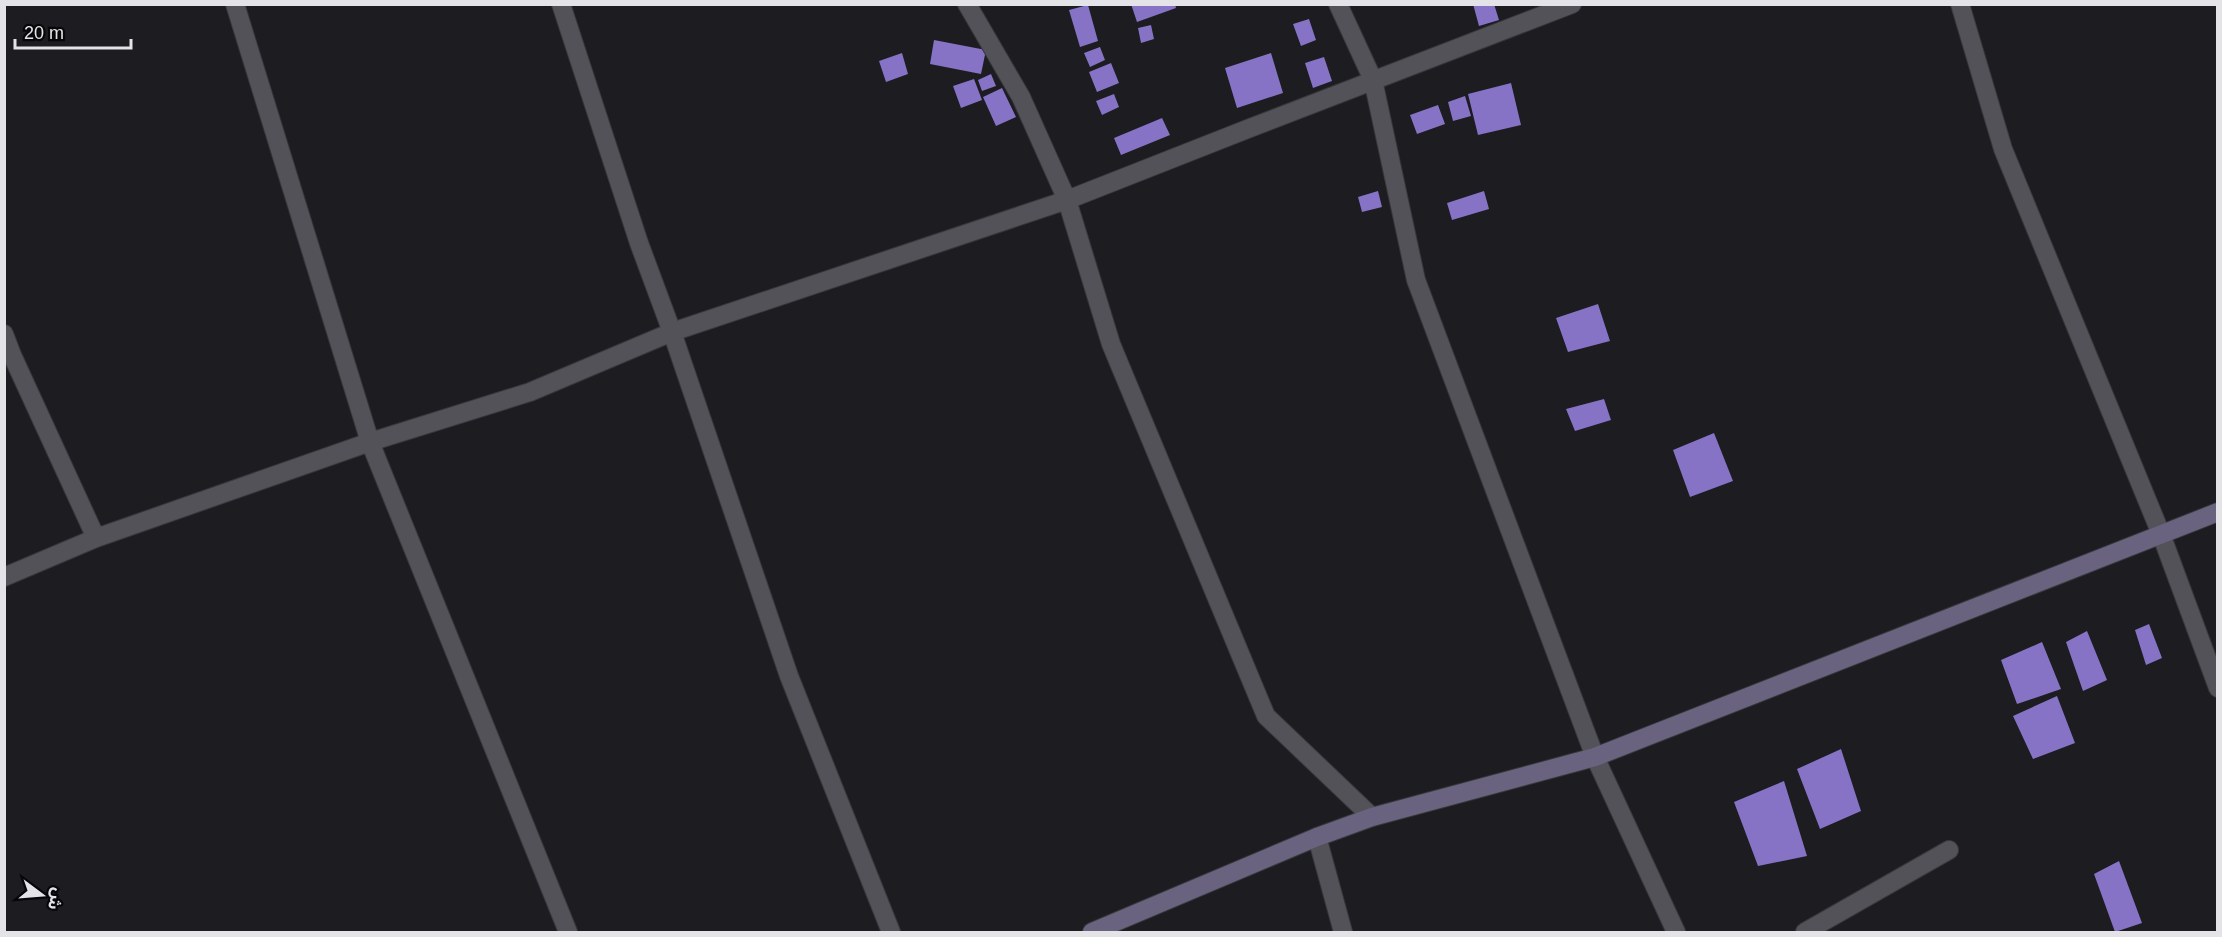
<svg xmlns="http://www.w3.org/2000/svg" width="2222" height="937" viewBox="0 0 2222 937" font-family="Helvetica,'Noto Sans Arabic',sans-serif">
  <style>
    .building { fill: #8673c6 }
    .lines { fill: none; stroke-linecap: round; stroke-linejoin: round }
    .minor-casing { stroke: #38383c; stroke-width: 20 }
    .secondary-casing { stroke: #38383c; stroke-width: 20 }
    .minor { stroke: #535258; stroke-width: 18 }
    .secondary { stroke: #696380; stroke-width: 18 }
  </style>
  <rect width="100%" height="100%" fill="#1d1c21"/>
  <path class="building" d="M1131 4H1175L1176 8 1137 22Z
    M1473 4H1494L1499 20 1479 26Z
    M1088 5 1098 41 1080 47 1069 10Z
    M1309 19 1316 40 1301 46 1293 24Z
    M1151 25 1154 39 1141 43 1138 28Z
    M934 40 986 50 981 74 930 64Z
    M1100 47 1105 60 1090 67 1084 53Z
    M902 53 908 74 886 82 879 61Z
    M1271 53 1283 93 1237 108 1225 68Z
    M1324 57 1332 81 1313 88 1305 63Z
    M1111 63 1119 83 1097 92 1089 72Z
    M991 74 996 86 982 91 978 80Z
    M974 79 982 100 961 108 953 86Z
    M1511 83 1521 125 1478 135 1468 94Z
    M1002 88 1016 117 996 126 983 97Z
    M1114 94 1119 107 1102 115 1096 101Z
    M1465 96 1471 116 1453 121 1448 102Z
    M1438 105 1445 124 1417 134 1410 115Z
    M1162 118 1170 135 1121 155 1114 138Z
    M1378 191 1382 207 1362 212 1358 197Z
    M1484 191 1489 209 1452 220 1447 203Z
    M1598 304 1610 341 1568 352 1556 318Z
    M1604 399 1611 420 1575 431 1566 409Z
    M1714 433 1733 481 1690 497 1673 450Z
    M2149 624 2162 658 2146 665 2135 630Z
    M2087 631 2107 680 2083 691 2066 642Z
    M2042 642 2061 689 2017 704 2001 660Z
    M2057 696 2075 743 2033 759 2013 716Z
    M1841 749 1861 811 1820 829 1797 769Z
    M1784 781 1807 856 1758 866 1734 802Z
    M2119 861 2142 923 2115 932 2094 874Z"/>
  <g class="lines">
    <g class="minor-casing">
      <path id="minor" d="M235 4 370 442 568 932
        M561 4 639 243 672 332 789 676 891 932
        M967 4 1021 97 1067 200 1111 344 1266 716 1372 817
        M1338 4 1373 80 1416 280 1595 757 1676 932
        M1960 4 2003 149 2161 534 2218 688
        M4 334 12 355 96 538
        M4 577 96 538 370 442 530 392 672 332 1067 200 1250 128 1572 4
        M1317 837 1343 932
        M1805 932 1949 850"/>
    </g>
    <g class="secondary-casing">
      <path id="secondary" d="M1092 932 1317 837 1372 817 1595 757 2218 512"/>
    </g>
    <use href="#minor" class="minor"/>
    <use href="#secondary" class="secondary"/>
  </g>
  <rect width="2222" height="937" fill="none" stroke="#e4e4e8" stroke-width="12"/>
  <g transform="translate(42 895) rotate(106)" stroke="#070709" stroke-width="4.5" paint-order="stroke">
  <path d="M0-4.5L10 22L0 15L-10 22Z" fill="#e4e4e8"/>
  <text y="-9" font-size="16" font-weight="bold" text-anchor="middle" fill="#e4e4e8">ش</text>
  </g>
  <path d="M15 39v9h116v-9" fill="none" stroke="#e4e4e8" stroke-width="3"/>
  <text x="24" y="39" font-size="18" fill="#e4e4e8" stroke="#070709" stroke-width="4.5" paint-order="stroke">20 m</text>
</svg>
